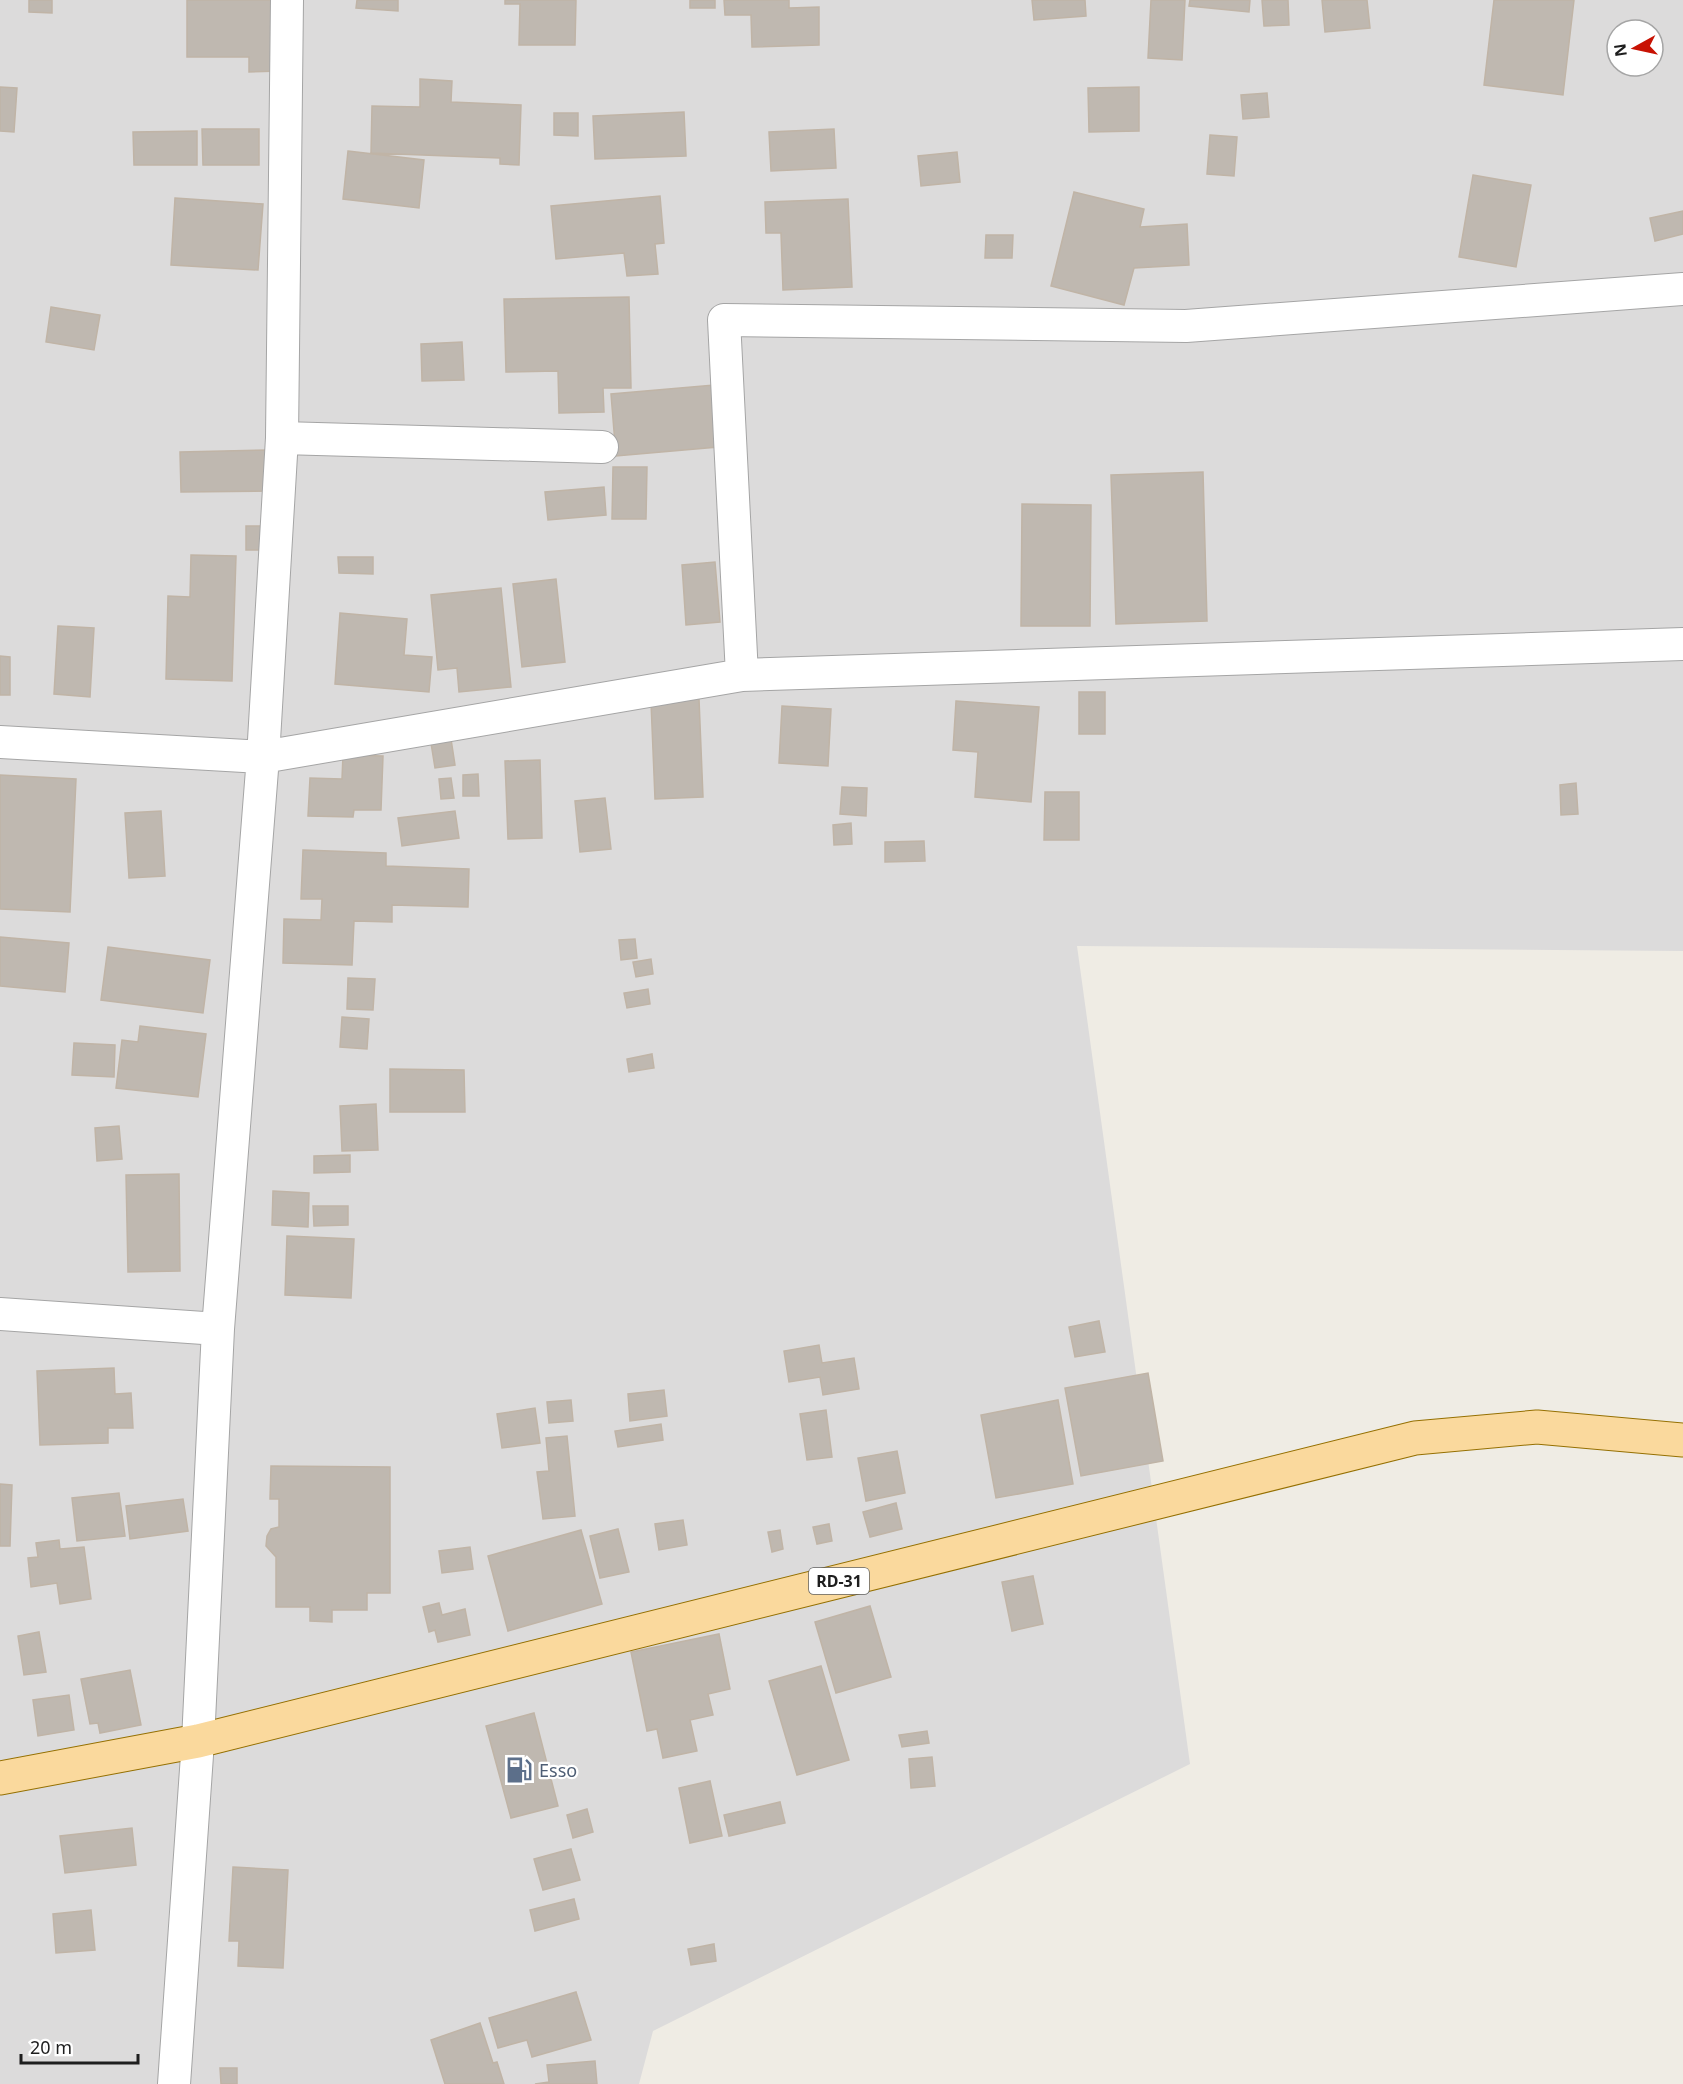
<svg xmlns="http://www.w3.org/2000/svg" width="1683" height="2084" viewBox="0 0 1683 2084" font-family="'Noto Sans',sans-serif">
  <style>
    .residential { fill: #dcdbdb; fill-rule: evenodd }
    .building { fill: #bfb8b0; stroke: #c0b4a6; stroke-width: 1.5 }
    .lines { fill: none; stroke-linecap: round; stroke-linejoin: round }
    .minor-casing { stroke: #a5a5a5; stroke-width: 34 }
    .primary-casing { stroke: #957002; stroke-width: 35 }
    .minor { stroke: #fff; stroke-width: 32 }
    .primary { stroke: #fad99d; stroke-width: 33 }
    .labels { text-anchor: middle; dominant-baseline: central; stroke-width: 4.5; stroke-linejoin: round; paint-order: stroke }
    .shield { fill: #fff; stroke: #626262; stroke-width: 1.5 }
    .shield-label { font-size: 16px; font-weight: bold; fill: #1e1e1e }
    .service-label { font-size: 18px; fill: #4e5e75; stroke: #fff; text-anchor: start }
  </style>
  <rect width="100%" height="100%" fill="#efece4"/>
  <path class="residential" d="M0 0H1683V951L1077 946 1190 1764 653 2031 639 2084H0ZM1617 30H1653V66H1617Z"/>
  <path class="building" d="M29 0H52V13L29 12Z
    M187 0H280V71L249 72V57H187Z
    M357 0H398V11L356 8Z
    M505 0H576L575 45H519L520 4H505Z
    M690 0H715V8H690Z
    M724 0H789V8L819 7V45L752 47 751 15H725Z
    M1032 0H1085L1086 16 1034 20Z
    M1151 0H1185L1182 60 1148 58Z
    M1190 0H1250L1249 12 1189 6Z
    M1262 0H1288L1289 25 1264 26Z
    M1322 0H1367L1370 28 1325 32Z
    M1494 0H1574L1563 95 1484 85Z
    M420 79 452 81 451 102 521 105 519 165 500 164V158L371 153 372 106 420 107Z
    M0 87 17 88 14 132 0 131Z
    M1139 87V131L1089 132 1088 88Z
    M1267 93 1269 117 1243 119 1241 95Z
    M684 112 686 156 595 159 593 116Z
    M554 113H578V136L554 135Z
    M202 129H259V165H203Z
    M834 129 836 168 771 171 769 132Z
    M197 131V165H134L133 132Z
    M1210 135 1237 137 1234 176 1207 174Z
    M348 151 424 160 419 208 343 199Z
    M957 152 960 182 921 186 918 156Z
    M1473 175 1531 185 1516 267 1459 257Z
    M1074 192 1144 209 1140 227 1187 224 1189 265 1134 268 1124 305 1051 286Z
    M660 196 664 243 655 244 658 274 627 276 624 253 556 259 551 206Z
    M175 198 263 204 258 270 171 265Z
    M848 199 852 287 783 290 781 233H766L765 202Z
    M1683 211V234L1655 241 1650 218Z
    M986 235H1013L1012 258H985Z
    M629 297 631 388H603L604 412 559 413 558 371 506 372 504 299Z
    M51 307 100 315 94 350 46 342Z
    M462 342 464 380 422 381 421 344Z
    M714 385 718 447 616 456 611 394Z
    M269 450 270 491 181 492 180 452Z
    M613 467H647L646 519H612Z
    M1203 472 1207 621 1116 624 1111 475Z
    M604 487 606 515 548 520 545 492Z
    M1022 504 1091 505 1090 626H1021Z
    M246 526H271V550H246Z
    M191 555 236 556 232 681 166 679 168 596 190 597Z
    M338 557H373V574L339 573Z
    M715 562 720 622 686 625 682 565Z
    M556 579 565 662 522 667 513 584Z
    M501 588 511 687 459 692 457 668 438 670 431 595Z
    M340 613 407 619 404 655 432 657 429 692 335 684Z
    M58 626 94 628 90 697 54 694Z
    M0 656 10 657V695H0Z
    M1079 692H1105V734H1079Z
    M699 699 703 797 655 799 651 702Z
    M956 701 1039 707 1031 802 975 797 978 752 953 750Z
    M782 706 831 709 828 766 779 763Z
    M451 739 455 765 435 768 431 743Z
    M343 755 383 756 381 810H354L353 817 308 816 310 778 342 779Z
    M540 760 542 838 508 839 505 761Z
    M478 774 479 796H463V775Z
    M0 775 76 779 70 912 0 909Z
    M451 778 454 798 441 799 439 779Z
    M1576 783 1578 814 1561 815 1560 785Z
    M842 787 867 788 866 816 840 814Z
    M1045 792H1079V840H1044Z
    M605 798 611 849 580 852 575 801Z
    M161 811 165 876 129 878 125 813Z
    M455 811 459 838 402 846 398 818Z
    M851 823 852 844 834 845 833 825Z
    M924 841 925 861 885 862V842Z
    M303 850 386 853V866L469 869 468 907 392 905V922L354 921 352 965 283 963 284 919 321 920 322 899H301Z
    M0 937 69 943 65 992 0 986Z
    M635 939 637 958 621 960 619 940Z
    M108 947 210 960 203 1013 101 1000Z
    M651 959 653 974 636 977 633 962Z
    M348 978 375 979 373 1010 347 1009Z
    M648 989 650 1004 627 1008 624 993Z
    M342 1017 369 1019 367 1049 340 1047Z
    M140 1026 206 1034 198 1097 116 1088 122 1040 138 1042Z
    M74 1043 115 1045 114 1077 72 1075Z
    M652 1054 654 1068 629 1072 627 1059Z
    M390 1069 464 1070 465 1112H390Z
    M376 1104 378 1150 342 1151 340 1106Z
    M119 1126 122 1159 97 1161 95 1128Z
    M350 1155V1172L314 1173V1156Z
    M179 1174 180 1271 128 1272 126 1175Z
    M273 1191 309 1193 308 1227 272 1225Z
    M313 1206H348V1225L314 1226Z
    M287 1236 354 1239 351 1298 285 1295Z
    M1099 1321 1105 1352 1075 1357 1069 1327Z
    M819 1345 822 1363 854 1358 859 1389 823 1395 820 1377 789 1382 784 1351Z
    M114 1368 115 1394 131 1393 133 1428H108V1443L40 1445 37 1371Z
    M1148 1373 1163 1461 1081 1476 1065 1388Z
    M664 1390 667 1416 630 1421 628 1394Z
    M571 1400 573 1421 549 1423 547 1402Z
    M1058 1400 1073 1484 996 1498 981 1415Z
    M535 1408 540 1443 502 1448 497 1414Z
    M826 1410 832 1457 807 1460 800 1414Z
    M661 1424 663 1440 618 1447 615 1431Z
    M567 1436 575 1516 543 1519 537 1472 549 1471 546 1438Z
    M897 1451 905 1493 866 1501 858 1458Z
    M271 1466 390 1467V1593H367V1610H332V1622L310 1621V1607H276V1557L266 1546 267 1536 271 1529 279 1527V1499H270Z
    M0 1484 12 1485 10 1546H0Z
    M119 1493 125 1536 77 1541 72 1498Z
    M183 1499 188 1531 130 1539 126 1506Z
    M896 1503 902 1529 870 1537 863 1512Z
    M683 1520 687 1545 659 1550 655 1524Z
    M829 1524 832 1541 817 1544 813 1527Z
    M618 1529 629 1572 600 1578 590 1536Z
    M581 1530 602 1604 508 1631 488 1556Z
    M780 1530 783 1549 772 1552 768 1532Z
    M59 1540 60 1549 84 1547 91 1599 60 1604 57 1583 31 1587 28 1558 38 1557 36 1543Z
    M470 1547 473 1569 442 1573 439 1551Z
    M1033 1576 1043 1624 1012 1631 1002 1582Z
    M439 1603 442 1615 465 1609 470 1635 438 1642 435 1630 429 1632 423 1607Z
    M870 1606 891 1677 836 1693 815 1622Z
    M39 1632 46 1672 24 1675 18 1636Z
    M719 1634 730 1689 708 1694 713 1715 690 1720 697 1751 663 1758 657 1729 647 1731 631 1652Z
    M821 1666 849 1760 797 1775 769 1681Z
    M130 1670 141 1725 100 1733 98 1723 90 1724 81 1679Z
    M69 1695 74 1730 38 1736 33 1700Z
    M534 1713 558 1806 511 1818 486 1726Z
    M927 1731 929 1743 902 1747 899 1735Z
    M932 1757 935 1786 911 1788 909 1759Z
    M710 1781 722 1836 690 1843 679 1788Z
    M780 1802 785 1823 729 1836 724 1815Z
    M587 1809 593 1832 573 1838 567 1815Z
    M132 1828 136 1865 65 1873 60 1836Z
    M571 1849 580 1880 543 1890 534 1859Z
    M233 1867 288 1870 283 1968 238 1966 239 1941H229Z
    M574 1899 579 1919 535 1931 530 1910Z
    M91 1910 95 1950 56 1953 53 1914Z
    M714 1944 716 1961 691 1965 688 1949Z
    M576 1992 591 2040 532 2057 527 2040 498 2048 489 2018Z
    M480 2023 493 2063 497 2062 504 2084H445L431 2040Z
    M595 2061 597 2084H535L549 2082 547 2065Z
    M220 2068H237V2084H221Z"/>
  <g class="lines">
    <g class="minor-casing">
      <path id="minor" d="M282 438 602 447
        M742 675 724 320 1186 326 1683 289
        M0 742 263 757 742 675 1683 644
        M0 1314 218 1329
        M174 2084 198 1741 218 1329 263 757 282 438 287 0"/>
    </g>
    <g class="primary-casing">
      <path id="primary" d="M0 1778 198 1741 1415 1438 1537 1427 1683 1440"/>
    </g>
    <use href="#minor" class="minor"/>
    <use href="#primary" class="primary"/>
  </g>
  <defs>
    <g id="fuel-bare" transform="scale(2.07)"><path d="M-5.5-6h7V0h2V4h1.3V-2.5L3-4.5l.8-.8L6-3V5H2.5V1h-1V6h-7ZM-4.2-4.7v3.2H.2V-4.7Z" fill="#5c6f8a" stroke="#fff" stroke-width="2.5" paint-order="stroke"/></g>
  </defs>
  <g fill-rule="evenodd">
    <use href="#fuel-bare" x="519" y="1770"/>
  </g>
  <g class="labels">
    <rect class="shield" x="809" y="1568" width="60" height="26" rx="4.5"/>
    <g class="shield-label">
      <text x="839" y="1581">RD-31</text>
    </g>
    <g class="service-label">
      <text x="539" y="1770">Esso</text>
    </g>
  </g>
  <g transform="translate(1635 48) rotate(262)"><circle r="28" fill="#ffffff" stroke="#a5a5a5" stroke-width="1.5"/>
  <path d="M0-4.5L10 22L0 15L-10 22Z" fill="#c81203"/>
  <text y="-9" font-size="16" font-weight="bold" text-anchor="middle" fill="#1e1e1e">N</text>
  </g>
  <path d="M21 2054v9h117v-9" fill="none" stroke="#1e1e1e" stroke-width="3"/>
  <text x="30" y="2054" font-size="18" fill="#1e1e1e" stroke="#ffffff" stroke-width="4.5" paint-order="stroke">20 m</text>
</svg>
